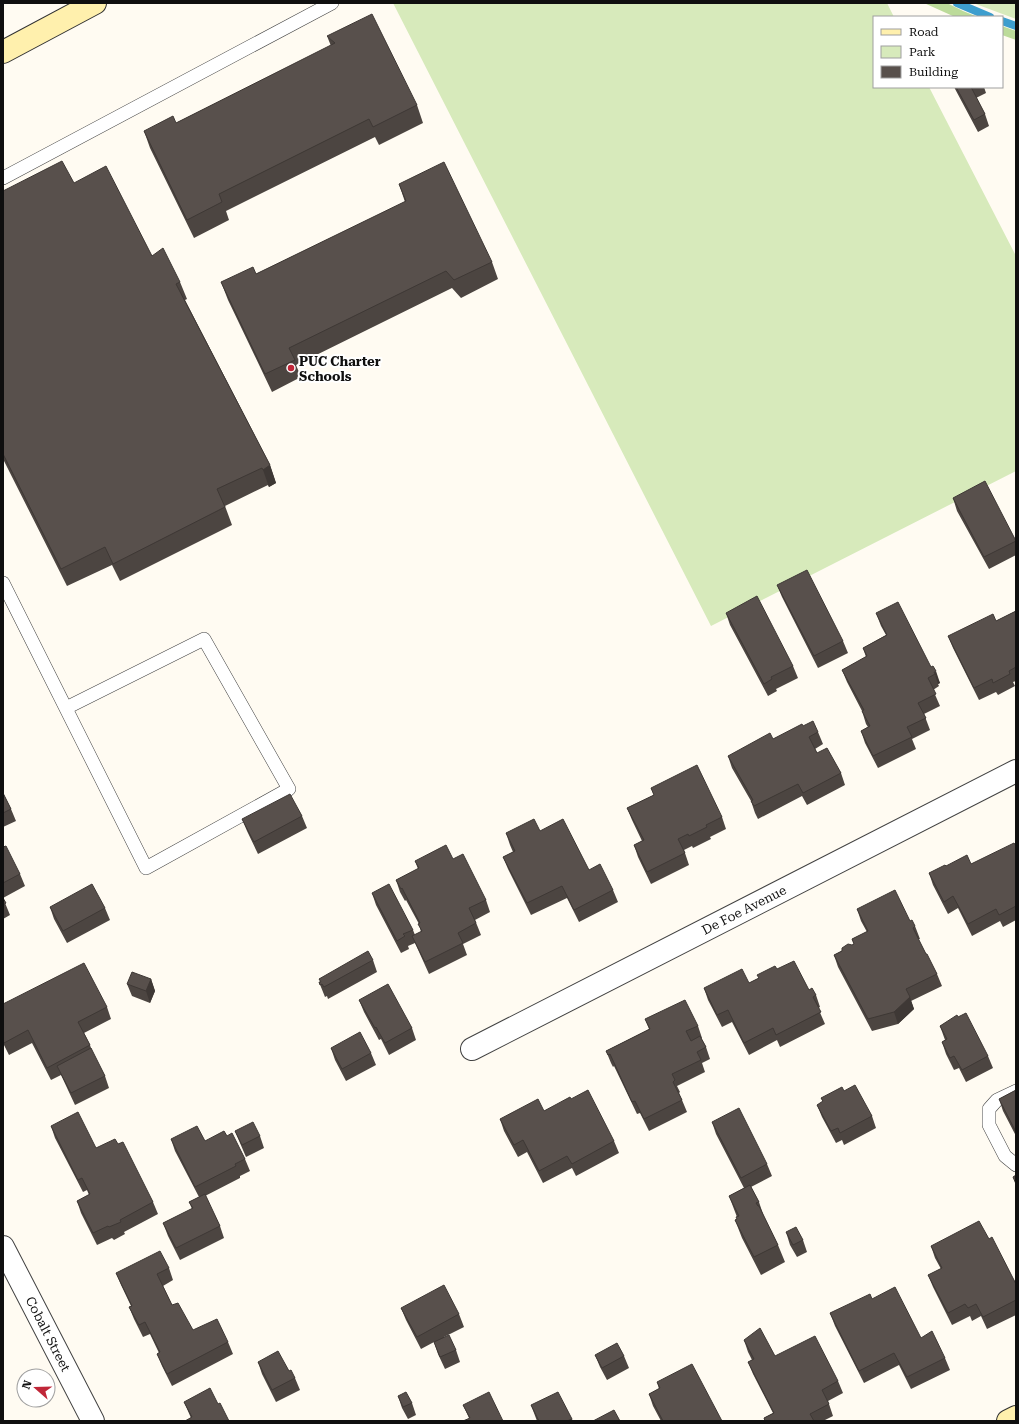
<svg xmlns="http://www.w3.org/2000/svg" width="1019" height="1424" viewBox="0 0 1019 1424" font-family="'Roboto Serif',serif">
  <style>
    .green { fill: #d7eabb }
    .forest { fill: #bcdb9a }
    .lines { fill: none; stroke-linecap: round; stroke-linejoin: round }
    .stream { stroke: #3d9ece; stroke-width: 8 }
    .lane-casing { stroke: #424242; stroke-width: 14 }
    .street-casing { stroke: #424242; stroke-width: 24 }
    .secondary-casing { stroke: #313131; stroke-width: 24 }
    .lane { stroke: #fff; stroke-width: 13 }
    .street { stroke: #fff; stroke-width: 22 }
    .secondary { stroke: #fff0ad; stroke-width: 22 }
    .wall { fill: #4c4541 }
    .shaded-wall { fill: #3e3835 }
    .building { fill: #58504c; stroke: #3e3835 }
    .poi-dot { fill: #c02638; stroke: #fff; stroke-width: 1.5 }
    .labels { text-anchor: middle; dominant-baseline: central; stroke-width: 4; stroke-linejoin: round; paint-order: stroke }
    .poi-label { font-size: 13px; font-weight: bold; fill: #0f0f0f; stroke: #fff; text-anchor: start }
    .street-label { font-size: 13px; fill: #0f0f0f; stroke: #fff }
  </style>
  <rect width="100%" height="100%" fill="#fffbf2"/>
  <path class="green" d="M393 3H887L894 17H874V87H929L1016 256V471L711 626Z
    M973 3H1016V19Z"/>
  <path class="forest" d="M924 3H947L963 11 978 17H955Z
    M1002 26 1016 31V40L1002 35Z"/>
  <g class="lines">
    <path class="stream" d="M957 3 990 17
      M1002 21 1016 26"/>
    <g class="lane-casing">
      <path id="lane" d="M3 178 332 3
        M3 583 146 868 289 789 204 639 66 708
        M1016 1091 997 1100 989 1109V1125L1005 1156 1016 1165"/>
    </g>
    <g class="street-casing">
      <path id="street" d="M472 1049 1016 771
        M3 1247 93 1421"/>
    </g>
    <g class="secondary-casing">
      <path id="secondary" d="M3 52 95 3
        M1008 1421 1016 1417"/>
    </g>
    <use href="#lane" class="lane"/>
    <use href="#street" class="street"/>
    <use href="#secondary" class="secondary"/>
  </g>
  <path class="wall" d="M327 36 417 105 423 123 379 145 375 137 226 211 229 220 194 238 150 148 144 131 176 123 331 46Z
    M954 87H984L986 93 976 98 985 114 989 126 978 132Z
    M74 183 180 282 187 299 185 300 270 465 276 483 269 487 268 485 225 506 232 525 120 581 112 565 67 586 3 459V191Z
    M399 184 492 262 498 279 461 298 452 288 296 365 301 377 272 392 228 300 221 282 256 274 405 202Z
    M953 498 1016 541V555L989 569 957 511Z
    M777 585 843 641 848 653 818 668 782 597Z
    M1016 611V681L1013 682 1015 686 998 695 996 692 979 700 953 648 948 636 996 621Z
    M726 613 793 666 798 678 776 689 777 691 768 696 730 625Z
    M876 613 931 667 940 683 938 684 939 686 933 690 940 706 924 714 930 730 912 739 916 749 878 768 865 743 861 731 868 727 866 724 862 711 847 682 842 670 866 657 863 648 886 635 881 626Z
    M803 726 818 732 823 744 815 749 817 753 841 773 845 785 807 805 802 796 758 819 755 813 751 801 732 768 728 756 773 739Z
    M651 788 722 817 726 829 710 837 711 839 693 848 692 846 684 850 689 865 651 884 638 857 634 845 642 841 632 820 627 808 654 795Z
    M3 793 11 809 16 821 3 827Z
    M302 816 307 828 258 854 247 831 242 819Z
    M540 831 589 870 613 890 618 902 579 922 567 898 531 915 508 869 503 857 513 852 510 845 506 833Z
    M1016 846V920L1003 927 1000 921 972 936 958 908 948 914 933 885 929 873 946 866 971 864Z
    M3 847 20 874 25 886 3 898Z
    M453 859 486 900 490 912 475 920 481 935 463 944 467 955 429 974 415 943 408 946 409 949 401 953 376 905 372 893 413 930 415 935 421 932 419 924 406 900 405 901 400 892 396 880 418 869 415 861Z
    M3 898 10 915 3 919Z
    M50 907 105 908 110 920 67 943 54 919Z
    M857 909 910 921 915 926 920 939H918L926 954 937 974 942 986 911 1001 914 1009 898 1024 872 1031 838 967 834 955 854 944 852 939 867 932 861 921Z
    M373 960 377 972 328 999 327 996 325 997 319 982H321L319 979Z
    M777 969 809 990 816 995 820 1007 818 1008 825 1024 780 1047 777 1040 749 1055 732 1022 722 1027 708 1000 704 988 749 983Z
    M151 979 155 991 150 1003 132 996 127 984Z
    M359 1000 412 1028 416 1040 389 1055 381 1039 379 1040 364 1012Z
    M3 1004 107 1007 111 1019 84 1033 90 1045 93 1054 105 1076 109 1088 75 1105 61 1075 51 1080 32 1043 9 1055 3 1043Z
    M958 1017 988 1056 993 1068 966 1082 959 1068 954 1070 946 1054 942 1042 945 1040 940 1026Z
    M645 1019 698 1026 702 1038H701L706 1047 710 1059 702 1063 705 1072 677 1086 680 1092 679 1093 682 1100 687 1112 649 1131 640 1113 637 1114 614 1066 613 1067 611 1063 606 1051 649 1029Z
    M331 1048 371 1053 376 1065 346 1081 335 1060Z
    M1016 1090V1136L1003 1111 999 1099Z
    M844 1091 872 1116 876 1128 844 1145 842 1140 836 1143 822 1117 817 1105 823 1102 821 1098Z
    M571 1099 614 1141 619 1153 576 1176 572 1168 543 1183 527 1152 518 1157 504 1131 500 1119 544 1111Z
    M712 1122 767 1164 772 1176 751 1187 759 1202 764 1217 778 1245 785 1262 761 1275 742 1238 735 1220 737 1219V1217L729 1196 744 1188 716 1134Z
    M51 1126 96 1148 118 1144 153 1202 158 1214 124 1232 125 1234 114 1240 112 1238 97 1245 81 1213 77 1201 89 1195 87 1190 83 1192 55 1138Z
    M235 1131 260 1136 264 1148 246 1157 240 1143Z
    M227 1136 245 1159 250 1171 240 1176V1178L205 1196 220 1226 224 1238 180 1260 168 1236 163 1223 192 1209 189 1202 199 1197 175 1151 171 1139 205 1141Z
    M786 1232 803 1240 807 1252 797 1257 790 1245Z
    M989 1239 1016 1284V1315L987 1329 981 1316 972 1321 970 1316 952 1325 933 1287 928 1275 941 1269 935 1258 931 1246Z
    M169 1268 173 1280 163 1286 172 1305 193 1330 228 1342 233 1354 172 1386 162 1366 157 1354 159 1353 150 1334 143 1337 134 1319 129 1307 131 1306 121 1285 116 1273Z
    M872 1299 945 1358 950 1370 911 1389 899 1365 864 1383 835 1326 830 1313Z
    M401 1308 459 1314 464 1327 444 1337 456 1350 460 1362 445 1369 438 1354 434 1342 421 1349 406 1320Z
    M744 1340 775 1356 838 1381 843 1393 828 1401 833 1416 823 1421H765L764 1418 773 1413 753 1374 748 1362 752 1360 748 1352Z
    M595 1355 624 1356 629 1368 607 1380 600 1367Z
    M258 1362 289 1371 295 1378 300 1390 276 1402 262 1374Z
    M657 1382 722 1421H661L653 1406 649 1394 659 1389Z
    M398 1396 412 1403 416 1415 408 1419 402 1408Z
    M184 1402 218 1404 191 1418Z
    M463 1405 503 1421 469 1418Z
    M531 1405 572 1419 573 1421H537Z"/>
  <path class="shaded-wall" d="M270 465 276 483 269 487 263 470Z
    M936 671 940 683 938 684 934 672Z
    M151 979 155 991 150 1003 146 991Z
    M910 997 914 1009 898 1024 894 1012Z"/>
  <path class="building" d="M372 14 417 105 373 127 369 119 219 194 222 202 187 220 144 131 173 116 176 123 335 43 327 36Z
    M956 87H971L985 114 974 120Z
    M62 161 74 183 106 166 152 256 163 248 180 282 176 284 270 465 263 470 262 468 217 489 225 507 113 564 105 547 61 569 3 454V191Z
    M444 162 492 262 454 280 446 271 289 348 295 360 265 374 221 282 253 267 256 274 406 201 399 184Z
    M985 481 1016 541 984 557 953 498Z
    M807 570 843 641 814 656 777 585Z
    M757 596 793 666 771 677 772 679 764 684 726 613Z
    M898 602 931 667 933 666 936 671 934 672 935 674 928 678 936 694 918 703 926 718 907 727 912 737 873 756 861 731 870 726 862 711 864 710 842 670 867 656 863 648 887 635 876 613Z
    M1016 611V667L1009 671 1010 674 993 683 992 679 974 688 948 636 993 614 996 621Z
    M813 721 818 732 809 737 817 753 827 748 841 773 803 793 798 784 754 806 751 801 753 800 728 756 770 733 773 739 802 724 803 726Z
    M697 765 722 817 706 825 707 827 689 836 688 834 678 839 685 853 647 872 634 845 644 840 627 808 654 795 651 788Z
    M3 793 11 809 3 813Z
    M290 794 302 816 254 842 242 819Z
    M534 819 540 831 563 819 589 870 600 864 613 890 574 910 562 886 527 903 503 857 515 851 506 833Z
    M1014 843 1016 846V906L999 915 996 909 968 924 953 896 944 902 929 873 945 865 946 866 967 855 971 864Z
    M446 845 453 859 463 854 486 900 469 908 476 923 458 933 463 943 425 962 412 936 422 931 418 924 420 923 402 888 401 889 396 880 419 868 415 861Z
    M6 846 20 874 3 883V847Z
    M92 884 105 908 63 931 50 907Z
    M389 884 413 930 403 934 405 936 397 941 372 893Z
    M895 890 910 921 912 920 915 926 913 928 926 954H927L937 974 906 989 910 997 894 1012 868 1019 834 955 842 951V948L848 944 852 945 854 944 852 939 868 931 857 909Z
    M3 898 6 903 3 905Z
    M368 951 373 960 324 987 322 984 320 985 319 982H321L319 979Z
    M794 961 809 990 812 988 816 995 813 997 821 1012 776 1035 773 1028 744 1043 728 1010 717 1015 704 988 742 969 749 983 759 978 757 975 775 966 777 969Z
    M84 963 107 1007 78 1022 90 1045 47 1068 28 1030 4 1043 3 1040V1004Z
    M132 972 151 979 146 991 127 984Z
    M388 984 412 1028 385 1043 376 1027 375 1028 359 1000Z
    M685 1000 698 1026 686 1031 691 1041 700 1036 706 1047 697 1052 701 1060 672 1074 675 1080 673 1082 682 1100 644 1119 635 1101 632 1102 610 1054 608 1055 606 1051 650 1029 645 1019Z
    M966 1013 988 1056 962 1070 954 1056 950 1058 942 1042 947 1039 940 1026 957 1015 958 1017Z
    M360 1032 371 1053 342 1069 331 1048Z
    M91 1048 105 1076 71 1093 57 1066Z
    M855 1085 872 1116 840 1133 838 1128 831 1131 817 1105 823 1101 821 1098 842 1087 844 1091Z
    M588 1090 614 1141 572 1164 567 1156 539 1171 523 1140 514 1145 500 1119 538 1099 544 1111 570 1097 571 1099Z
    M1016 1090V1132L999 1099Z
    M739 1108 767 1164 741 1178 712 1122Z
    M78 1112 96 1148 115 1139 118 1144 123 1142 153 1202 120 1220 121 1222 109 1227 108 1226 93 1233 77 1201 90 1194 82 1178 78 1180 51 1126Z
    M253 1122 260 1136 242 1145 235 1131Z
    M197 1126 205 1141 224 1131 227 1136 232 1133 245 1159 235 1164 236 1166 195 1187 171 1139Z
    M1016 1175V1184L1013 1177Z
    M750 1185 759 1202 756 1203 758 1206H759L778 1245 754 1257 735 1220 737 1219 736 1217 739 1216 729 1196Z
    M205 1194 220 1226 176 1248 163 1223 193 1208 189 1202Z
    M979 1221 989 1239 992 1237 1016 1284V1300L983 1317 976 1304 968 1308 965 1304 948 1313 928 1275 942 1268 931 1246Z
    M796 1227 803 1240 793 1245 786 1232Z
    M160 1251 169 1268 157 1274 172 1305 178 1303 193 1330 217 1319 228 1342 167 1374 157 1354 160 1352 145 1322 139 1325 129 1307 132 1306 116 1273Z
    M444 1285 459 1314 417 1337 401 1308Z
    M895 1287 921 1338 932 1331 945 1358 907 1377 894 1353 859 1371 830 1313 870 1294 872 1299Z
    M760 1328 775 1356 815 1336 838 1381 822 1390 829 1404 810 1414 814 1421H765L764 1418 774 1413 748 1362 754 1359 744 1340Z
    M449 1335 456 1350 440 1357 434 1342Z
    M617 1343 624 1356 602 1368 595 1355Z
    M278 1351 289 1371 291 1370 295 1378 272 1390 258 1362Z
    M692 1364 722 1421H663L649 1394 660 1388 657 1382Z
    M210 1388 218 1404 220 1403 229 1421H185L192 1417 184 1402Z
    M406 1392 412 1403 403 1407 398 1396Z
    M489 1392 503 1421H463L470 1418 463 1405Z
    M558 1392 572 1419 567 1421H539L531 1405Z
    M614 1410 620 1421H593Z"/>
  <circle class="poi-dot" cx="291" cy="368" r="4"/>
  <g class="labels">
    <g class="poi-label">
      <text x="299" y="361">PUC Charter<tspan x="299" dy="15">Schools</tspan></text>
    </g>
    <g class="street-label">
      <text transform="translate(744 910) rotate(-27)">De Foe Avenue</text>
      <text transform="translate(48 1334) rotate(63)">Cobalt Street</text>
    </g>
  </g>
  <rect width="1019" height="1424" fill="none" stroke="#0f0f0f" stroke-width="8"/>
  <rect x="873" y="16" width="130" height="72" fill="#ffffff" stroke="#9f9f9f"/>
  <rect x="881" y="29" width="20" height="6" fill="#fff0ad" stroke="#9f9f9f"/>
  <text x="909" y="36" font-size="12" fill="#0f0f0f">Road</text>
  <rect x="881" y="46" width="20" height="12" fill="#d7eabb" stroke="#9f9f9f"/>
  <text x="909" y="56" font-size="12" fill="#0f0f0f">Park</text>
  <rect x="881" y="66" width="20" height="12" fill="#58504c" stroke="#9f9f9f"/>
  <text x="909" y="76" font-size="12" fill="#0f0f0f">Building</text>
  <g transform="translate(36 1388) rotate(290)"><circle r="19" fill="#ffffff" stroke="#9f9f9f"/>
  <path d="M0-3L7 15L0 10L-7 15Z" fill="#c02638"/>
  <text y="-6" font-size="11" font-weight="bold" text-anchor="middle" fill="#0f0f0f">N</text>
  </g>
</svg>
